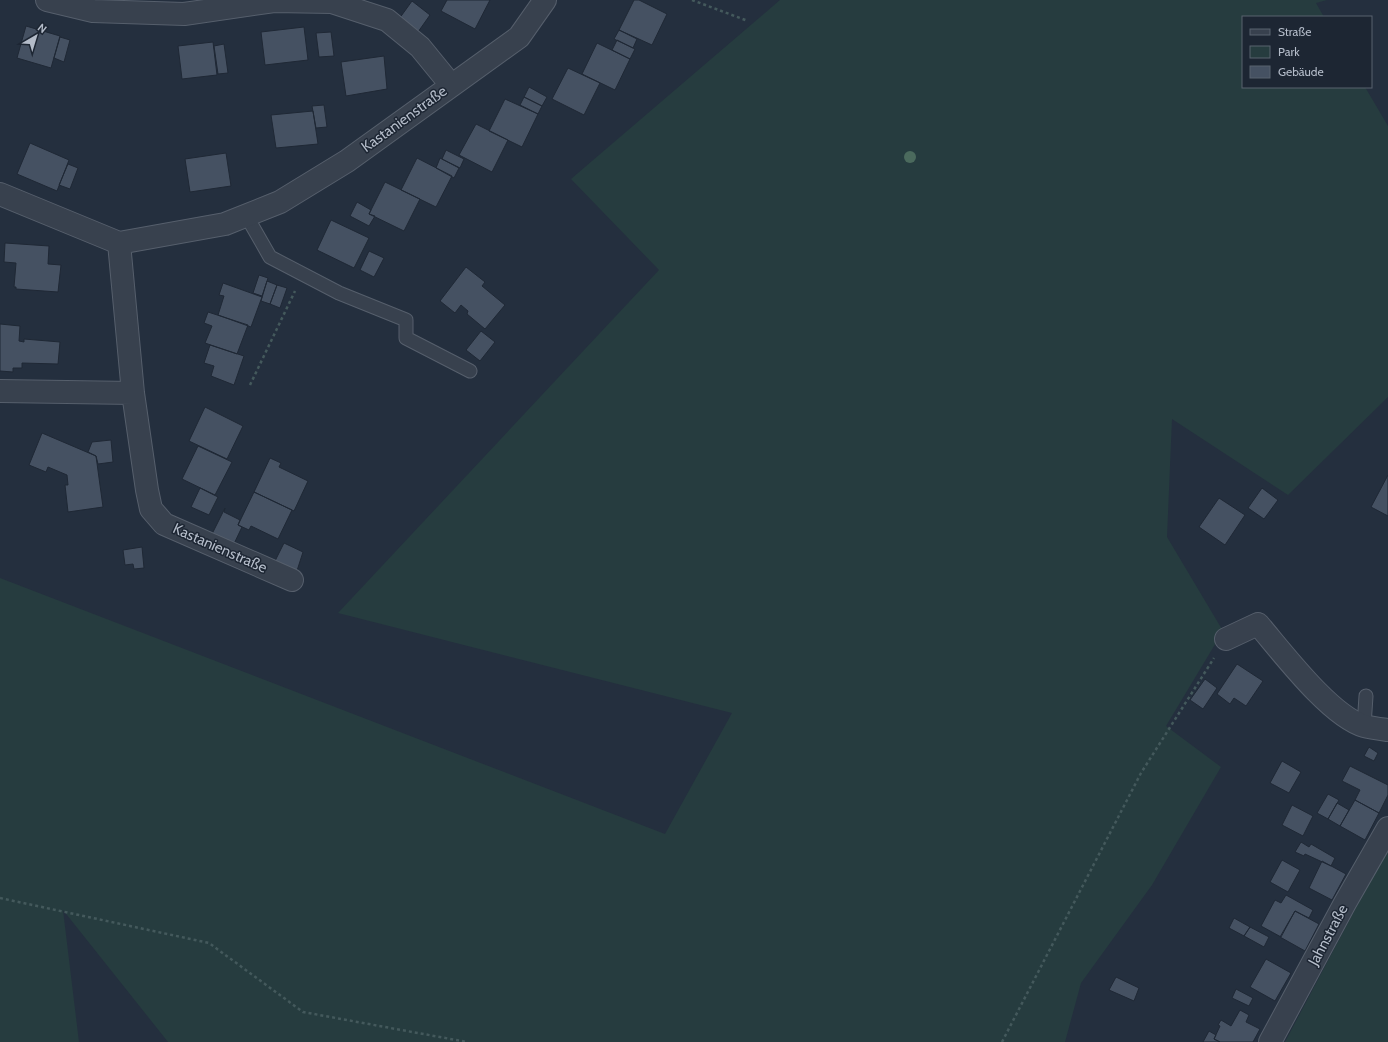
<svg xmlns="http://www.w3.org/2000/svg" width="1388" height="1042" viewBox="0 0 1388 1042" font-family="Cabin,sans-serif">
  <style>
    .green { fill: #263c3f }
    .building { fill: #455162; stroke: #1f2835 }
    .lines { fill: none; stroke-linecap: round; stroke-linejoin: round }
    .service-casing { stroke: #565f6c; stroke-width: 15 }
    .minor-casing { stroke: #565f6c; stroke-width: 24 }
    .path { stroke: #44595c; stroke-width: 2.5; stroke-dasharray: 3 3; stroke-linecap: butt }
    .service { stroke: #38414e; stroke-width: 13 }
    .minor { stroke: #38414e; stroke-width: 22 }
    .tree { fill: #4b6a5d }
    .labels { text-anchor: middle; dominant-baseline: central; stroke-width: 3; stroke-linejoin: round; paint-order: stroke }
    .street-label { font-size: 15px; fill: #b4bcc9; stroke: #1d2633 }
  </style>
  <rect width="100%" height="100%" fill="#242f3e"/>
  <path class="green" d="M780 0H1327L1316 3 1324 17H1243V87H1365L1388 126V397L1288 495 1172 419 1167 537 1223 631 1166 726 1221 767 1152 885 1081 983 1065 1042H168L63 910 79 1042H0V578L665 834 732 713 338 613 659 270 571 179Z
    M1388 847V1042H1285Z"/>
  <path class="building" d="M447 0H490L475 29 441 11Z
    M634 0H639L667 14 652 45 619 30Z
    M412 1 430 15 418 32 399 19Z
    M26 26 60 36 51 68 17 58Z
    M304 27 308 60 265 65 261 32Z
    M619 30 637 39 633 48 614 39Z
    M331 32 334 56 319 57 316 33Z
    M60 37 70 40 64 62 54 58Z
    M617 40 635 49 630 59 612 50Z
    M213 42 217 75 182 79 178 46Z
    M597 43 630 59 615 90 582 74Z
    M224 44 228 73 218 74 214 46Z
    M384 56 387 89 346 96 341 62Z
    M568 68 600 83 584 115 552 99Z
    M529 87 547 97 542 106 524 97Z
    M524 97 542 106 538 114 520 105Z
    M505 99 538 114 522 147 489 131Z
    M324 105 327 127 316 128 312 106Z
    M313 111 318 144 276 148 271 115Z
    M476 124 508 140 492 172 459 155Z
    M30 143 69 160 57 191 17 174Z
    M446 150 464 159 460 168 442 159Z
    M226 153 231 186 190 192 185 159Z
    M417 158 452 176 436 207 401 190Z
    M440 158 459 168 454 178 436 168Z
    M68 164 78 168 70 189 59 185Z
    M385 182 420 199 404 231 369 214Z
    M357 202 371 210 369 214 375 216 369 226 350 216Z
    M331 220 369 238 354 268 317 250Z
    M5 243 49 246 48 264 61 265 58 292 16 289V287H14L16 263 4 262Z
    M369 251 384 258 374 277 360 270Z
    M466 267 485 282 482 286 505 305 485 329 467 314 468 311 461 305 455 313 440 301Z
    M259 275 268 278 262 296 253 293Z
    M267 281 277 285 270 304 261 301Z
    M223 283 262 297 251 327 218 315 224 296 219 295Z
    M277 285 287 288 280 308 270 304Z
    M208 312 248 325 237 354 205 343 212 326 204 323Z
    M0 324 20 326 19 341 24 342V339L60 342 58 364 22 363V368H13V372L0 371Z
    M481 331 495 342 480 361 466 350Z
    M210 345 244 356 234 385 211 376 214 366 204 363Z
    M205 407 243 426 227 459 189 441Z
    M42 433 96 456 103 507 68 512 65 485H68L67 475 48 467 46 472 29 465Z
    M111 440 113 462 98 464 96 456 88 452 92 442Z
    M198 446 232 462 215 495 182 479Z
    M270 458 281 463 279 467 308 481 294 511 254 492Z
    M1388 475V516L1371 507Z
    M200 488 218 497 209 515 191 507Z
    M1262 488 1278 500 1264 519 1248 508Z
    M254 492 292 510 278 539 251 526 249 530 238 525Z
    M1219 498 1245 515 1225 545 1199 527Z
    M225 508 224 512 240 520 238 525 242 527 232 548 210 538Z
    M284 543 303 552 295 577 272 567Z
    M142 547 144 568 134 569 133 564 125 565 123 550Z
    M1237 664 1263 681 1246 706 1234 698 1230 704 1217 694Z
    M1205 679 1217 688 1203 709 1190 700Z
    M1369 747 1378 753 1374 761 1364 756Z
    M1282 761 1301 772 1289 793 1270 783Z
    M1350 766 1388 785V795L1379 813 1355 800 1360 790 1342 781Z
    M1328 794 1339 800 1328 819 1317 813Z
    M1355 800 1379 813 1365 840 1340 826Z
    M1337 803 1349 810 1340 826 1328 819Z
    M1292 805 1313 816 1303 836 1282 825Z
    M1301 842 1309 847 1311 844 1335 858 1331 866 1305 854 1304 856 1295 852Z
    M1282 860 1300 870 1288 892 1270 882Z
    M1322 861 1346 874 1332 900 1309 888Z
    M1286 895 1313 910 1309 918 1295 911 1281 937 1261 926 1275 900 1281 903Z
    M1295 911 1319 924 1305 951 1280 937Z
    M1234 918 1250 927 1244 936 1229 928Z
    M1250 927 1269 937 1264 947 1244 936Z
    M1266 959 1291 973 1275 1001 1250 987Z
    M1116 977 1139 988 1134 1001 1109 990Z
    M1236 989 1253 998 1249 1006 1232 998Z
    M1240 1010 1249 1015 1246 1022 1260 1029 1253 1042H1220L1214 1039 1220 1026 1218 1025 1221 1020 1231 1026Z
    M1209 1031 1216 1035 1214 1039 1220 1042H1203Z"/>
  <g class="lines">
    <g class="service-casing">
      <path id="service" d="M246 215 270 257 339 293 406 320V338L470 371
        M1364 726 1366 696"/>
    </g>
    <g class="minor-casing">
      <path id="minor" d="M47 0 93 11 184 14 274 1 332 2 387 20 420 47 451 85
        M0 194 119 243 225 224 280 202 347 161 519 37 545 0
        M119 243 133 393 147 490 151 509 164 524 292 580
        M0 391 133 393
        M1226 639 1258 624C1282 652 1330 716 1364 726 1371 728 1380 729 1388 730
        M1270 1042 1345 903 1388 828"/>
    </g>
    <path class="path" d="M692 0 748 21
      M250 385 295 291
      M0 898 209 943 303 1012 467 1042
      M1002 1042 1141 773 1214 658"/>
    <use href="#service" class="service"/>
    <use href="#minor" class="minor"/>
  </g>
  <circle class="tree" cx="910" cy="157" r="6"/>
  <g class="labels">
    <g class="street-label">
      <text transform="translate(404 119) rotate(-36)">Kastanienstraße</text>
      <text transform="translate(220 548) rotate(24)">Kastanienstraße</text>
      <text transform="translate(1328 935) rotate(-62)">Jahnstraße</text>
    </g>
  </g>
  <rect x="1242" y="16" width="130" height="72" fill="#1d2633" stroke="#59626f"/>
  <rect x="1250" y="29" width="20" height="6" fill="#38414e" stroke="#59626f"/>
  <text x="1278" y="36" font-size="12" fill="#b4bcc9">Straße</text>
  <rect x="1250" y="46" width="20" height="12" fill="#263c3f" stroke="#59626f"/>
  <text x="1278" y="56" font-size="12" fill="#b4bcc9">Park</text>
  <rect x="1250" y="66" width="20" height="12" fill="#455162" stroke="#59626f"/>
  <text x="1278" y="76" font-size="12" fill="#b4bcc9">Gebäude</text>
  <g transform="translate(36 36) rotate(38)" stroke="#1d2633" stroke-width="3" paint-order="stroke">
  <path d="M0-3L7 15L0 10L-7 15Z" fill="#b4bcc9"/>
  <text y="-6" font-size="11" font-weight="bold" text-anchor="middle" fill="#b4bcc9">N</text>
  </g>
</svg>
